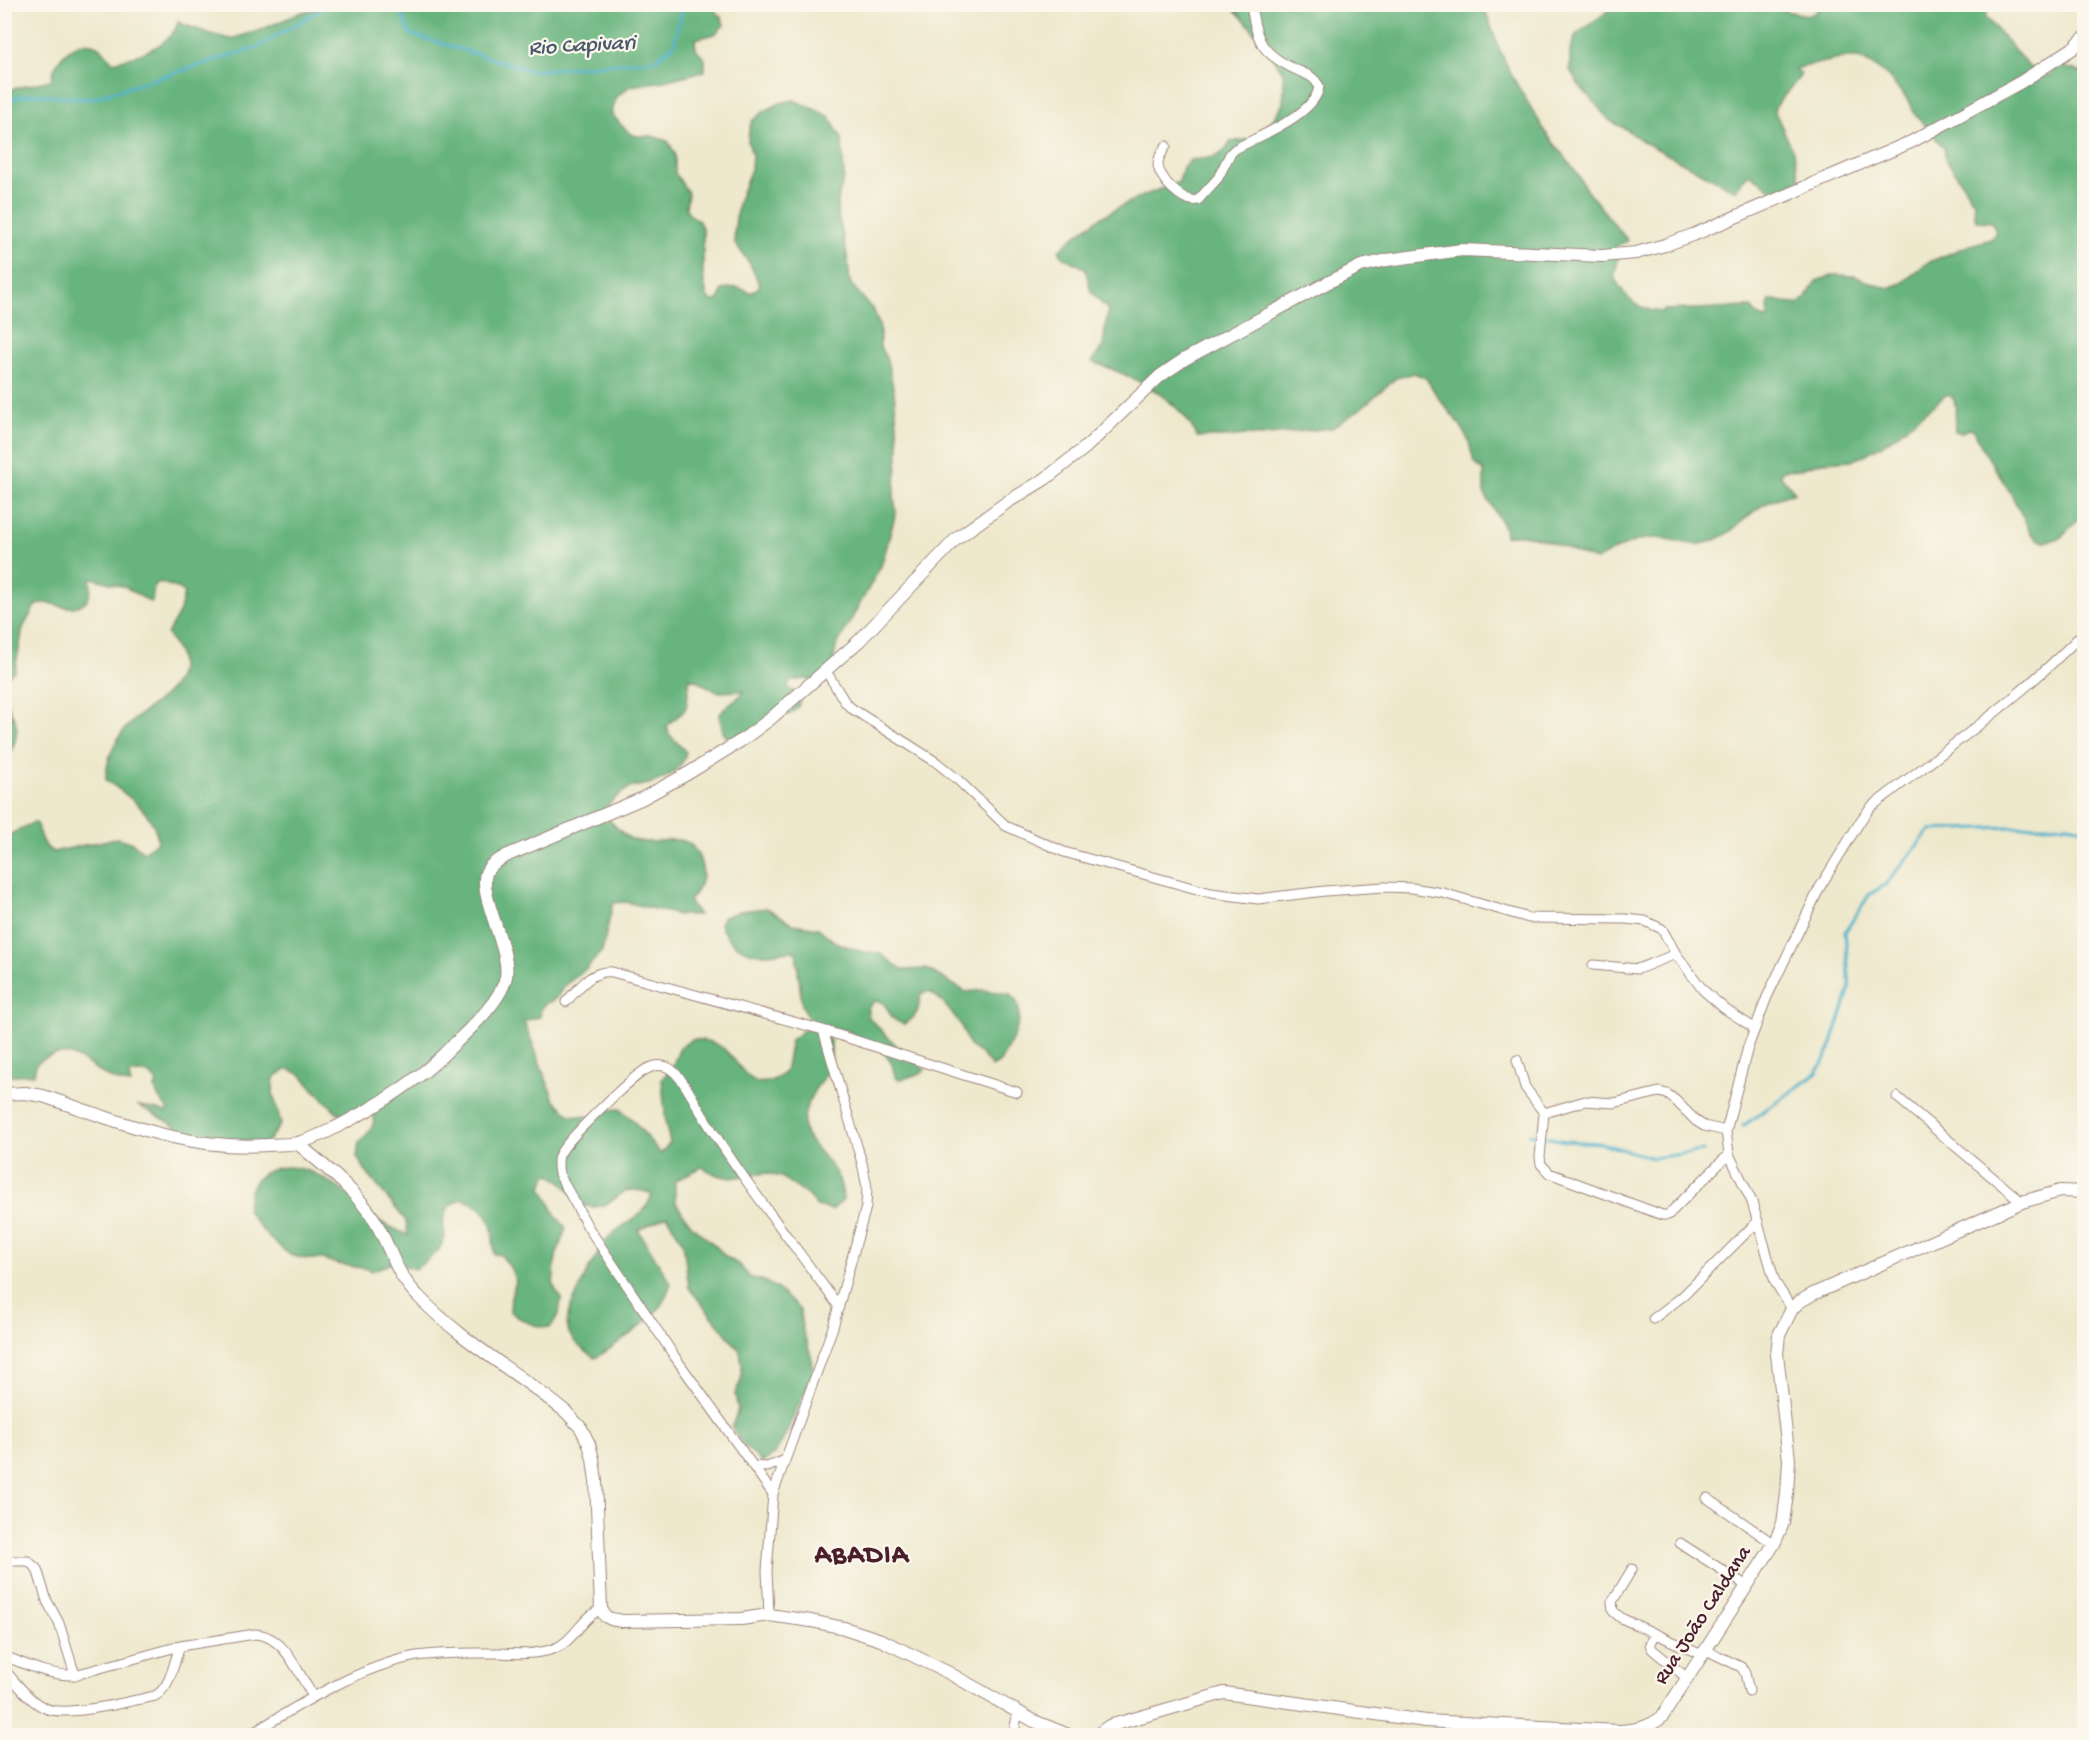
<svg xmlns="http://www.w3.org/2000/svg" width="2089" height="1740" viewBox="0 0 2089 1740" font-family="'Gochi Hand',sans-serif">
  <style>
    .forest { fill: #67b47e; stroke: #586a54; stroke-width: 1.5 }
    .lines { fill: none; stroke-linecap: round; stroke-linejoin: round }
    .stream { stroke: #4bb0ca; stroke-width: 3 }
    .minor-casing { stroke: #9c847c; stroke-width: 11 }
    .tertiary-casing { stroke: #9c847c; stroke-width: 14 }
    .minor { stroke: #fff; stroke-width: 9 }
    .tertiary { stroke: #fff; stroke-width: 12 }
    .labels { text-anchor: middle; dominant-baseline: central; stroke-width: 4.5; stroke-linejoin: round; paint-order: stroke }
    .street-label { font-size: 21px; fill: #4a1f2b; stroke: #fbf7ec }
    .water-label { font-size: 22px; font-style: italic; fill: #4a596b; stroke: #fbf7ec }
    .district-label { font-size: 27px; font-weight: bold; letter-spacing: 1.5px; fill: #4a1f2b; stroke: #fbf7ec }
  </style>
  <rect width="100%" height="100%" fill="#fbf7ec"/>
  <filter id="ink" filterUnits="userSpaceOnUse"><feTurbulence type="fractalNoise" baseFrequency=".0167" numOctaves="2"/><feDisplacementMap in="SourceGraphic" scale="12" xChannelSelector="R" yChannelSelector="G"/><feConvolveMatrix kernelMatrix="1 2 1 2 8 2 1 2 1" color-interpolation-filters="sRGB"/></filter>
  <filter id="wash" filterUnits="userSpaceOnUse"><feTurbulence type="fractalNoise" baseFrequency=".008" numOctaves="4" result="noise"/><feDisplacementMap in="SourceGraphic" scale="24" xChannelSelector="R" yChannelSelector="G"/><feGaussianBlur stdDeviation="1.35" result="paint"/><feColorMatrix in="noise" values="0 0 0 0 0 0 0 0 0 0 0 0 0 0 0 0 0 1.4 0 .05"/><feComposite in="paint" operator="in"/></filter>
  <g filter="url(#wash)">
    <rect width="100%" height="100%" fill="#eee8cc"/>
    <path class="forest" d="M1483 4 1499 49 1513 78 1546 133 1578 174 1585 188 1628 241 1618 245 1614 250 1619 256 1614 277C1627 300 1635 309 1662 312L1664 310 1751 307 1755 313 1765 319 1769 317 1768 306 1770 301 1775 300 1791 304 1799 303 1806 298 1816 281 1835 275 1855 276 1876 285 1889 288 1902 283 1927 263 1970 245 1991 239 1996 232 1992 222 1978 221 1975 218 1974 202 1955 172 1946 161 1944 148 1915 114 1907 99 1888 77 1874 66 1859 58H1844L1798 68 1796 70 1801 74C1794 88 1780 96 1774 110L1794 153 1801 188 1792 196 1773 190 1749 174 1741 182 1736 191 1644 142 1624 128 1610 121 1579 85 1570 70V50L1576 35 1616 5H1773C1784 12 1798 14 1811 15L1824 5H1985L1986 17 2029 67 2051 76 2052 68 2064 67 2084 73V513L2060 538 2045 542 2037 539 2031 533 2010 492 1982 448 1974 430 1970 428 1961 433 1955 431C1953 419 1959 407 1952 396L1946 395 1889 441 1861 457 1852 460 1822 462 1800 469 1784 470 1780 473 1781 476 1795 492C1785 496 1774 499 1765 504 1745 514 1733 536 1709 542 1687 549 1675 537 1655 538 1637 538 1612 551 1596 560 1567 551 1536 530 1505 536L1504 527 1484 493V471L1474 463 1469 442 1461 426 1439 399 1426 378 1414 373 1396 378 1359 410 1332 428 1260 436 1246 435 1226 437H1197C1180 397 1131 375 1092 362L1103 346 1108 310 1091 292 1085 268 1063 257 1059 250C1096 215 1132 199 1179 182L1183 168 1190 160C1206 158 1224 159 1230 142L1252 139 1265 128 1275 117 1283 103 1284 88 1283 73 1275 60 1248 24 1230 5Z
      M333 5H710L722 18 724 25 715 34 695 39 696 49 705 59V71L664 81 630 86 617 97 611 113 622 126 634 136H652L668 141 675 154V173L688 193 686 208 689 214 698 220 703 230V276L707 297 712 301 719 300 722 290C734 286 740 287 751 293L760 286 750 264 735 243 734 234 738 203 751 169 752 154 748 142 749 130 752 121 765 111 780 103 794 100 829 116 842 139 844 178 839 194 837 210 848 260 850 283 874 311 880 328V347L887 360 894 391 899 447 894 495 896 512 887 546 881 566 836 647 830 680 824 683 805 679 790 681 788 688 801 696 798 707 790 714 776 718 730 744 723 731 719 716C726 702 737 703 744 691L717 692 698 681 690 678 686 708 682 713 667 725 669 734 686 752C683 770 666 779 649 784 643 786 636 785 630 788 621 792 607 804 603 813 611 821 623 837 634 840 661 849 689 823 701 863 706 879 698 890 689 901L699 915H679L626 902 613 903 602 951 587 968 564 986 557 998 545 1004 541 1009 540 1017 524 1021 554 1100 570 1115 591 1117 605 1110 620 1109 632 1119 661 1154 670 1142 666 1126 662 1079 672 1067 680 1048 692 1039C703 1040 713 1041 723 1048 744 1066 751 1100 785 1072L791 1040 805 1029 813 1028 802 1005 796 952C787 949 777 954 768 954 746 955 727 944 720 924L723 917 740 911 767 908 793 924 818 928 835 942 863 952 879 953 903 970 927 969 966 992 983 990 1010 994 1016 1000 1019 1010V1021L1014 1036 1000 1062 992 1067 981 1054 969 1046 961 1025 942 1001 930 992 921 993C919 1008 919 1016 904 1024 902 1024 896 1021 895 1020 886 1012 888 1000 874 1001L868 1008 869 1018 906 1055 925 1069 921 1073 900 1080 895 1077 892 1064 880 1047 867 1043 847 1030 825 1029 822 1031 831 1042V1070C816 1084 799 1111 805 1133 806 1137 811 1141 813 1144 829 1164 842 1174 843 1200L832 1210 817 1206 807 1195 781 1177 766 1173 731 1178 717 1175 702 1167 675 1181V1201L683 1214 692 1226 716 1246 726 1257 740 1265 749 1277 764 1281 778 1289 800 1310 802 1328 812 1359 813 1374 783 1440 774 1454 762 1463 740 1441 732 1427 738 1409 735 1394 741 1380 742 1366 740 1351 689 1288 683 1243 667 1216 638 1230 671 1283C668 1292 665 1300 659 1308 649 1322 611 1349 595 1358 566 1340 559 1325 577 1294 582 1284 585 1275 591 1265 598 1256 599 1247 608 1238 624 1221 645 1219 652 1194 616 1181 622 1204 595 1207 591 1207 585 1206 581 1205L561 1181 547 1173 542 1187 556 1216 566 1228 556 1256 553 1285 561 1299 559 1314 550 1328C533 1326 523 1322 510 1311L511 1296 516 1282 510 1267 501 1255 494 1254C492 1224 494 1210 462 1199L449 1206 443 1221 445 1238 438 1251 416 1269 392 1263 371 1271 368 1269 337 1264 323 1259H306L290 1255 266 1235 247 1210C248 1192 252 1177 271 1170 301 1158 335 1184 358 1203 365 1208 371 1216 379 1221 387 1226 399 1231 408 1235L406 1221 367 1173 357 1157 359 1142C372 1131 377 1123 373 1105L354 1119 337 1112 313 1089 302 1075 288 1069 274 1077 273 1093 281 1124 267 1142 239 1152 193 1140 167 1121 137 1105 165 1112 168 1110 157 1095 155 1088 157 1083C149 1071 143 1072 130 1074L129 1077 131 1084C93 1082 76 1033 36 1064L34 1074 15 1075 5 1078V837L34 822 37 824C39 835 42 846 53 852L117 838 131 842 144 852 158 841C156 814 127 795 106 780 106 762 113 743 125 729 143 706 185 694 180 658 178 650 171 641 167 634L180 611 184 593 180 589 159 582 154 586 152 601 150 602 125 587 92 578 90 580C94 598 83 609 65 607 58 606 51 602 45 603 42 603 39 605 35 606L23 628 15 670 5 679V85L12 89 51 80C54 60 76 35 97 46 105 50 107 58 113 62 135 57 174 45 178 21L182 24 214 35 231 39 261 30 302 12Z
      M4 693C6 705 13 713 16 724 19 736 11 751 7 762L5 763Z"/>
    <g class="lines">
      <path class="stream" d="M397 4 410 34 532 71 655 60 674 45 683 4
        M4 101 31 94 90 99 258 47 330 4
        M1743 1126 1817 1073 1830 1049 1850 988 1845 932 1869 895 1886 884 1930 830 2068 825 2084 828
        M1530 1134 1565 1141 1600 1143 1653 1158 1703 1151"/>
    </g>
  </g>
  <g filter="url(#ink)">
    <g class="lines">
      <g class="minor-casing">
        <path id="minor" d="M1166 146C1163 151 1158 157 1158 164 1158 178 1183 204 1198 200L1218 178 1230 154 1235 149C1257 137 1317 114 1319 86 1315 78 1309 75 1301 72 1264 56 1256 44 1251 4
          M826 671 845 702 851 708 936 762 957 779 1006 826 1064 852 1211 893 1258 899 1325 891 1384 887 1412 888 1443 893 1529 918 1625 919 1645 921 1662 929 1676 954 1703 990 1725 1009 1754 1028
          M1593 965 1638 969 1676 954
          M566 1002C579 988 591 970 612 972L823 1030 1017 1092
          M1517 1060 1525 1087 1544 1113 1540 1157 1541 1164 1549 1173 1662 1215H1668L1729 1154
          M1897 1097 2022 1202
          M1544 1113 1585 1101 1614 1103 1659 1092 1667 1094 1675 1100 1696 1121 1704 1126 1726 1131
          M1792 1309 1775 1282 1752 1202 1729 1154 1726 1131 1748 1047 1767 997 1820 887 1861 820 1871 807C1944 751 2020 699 2084 632
          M1653 1319 1683 1296 1758 1221
          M753 1466 767 1467 783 1461
          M773 1494 675 1357 588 1227 559 1174C558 1168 557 1162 559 1156 564 1142 635 1073 649 1068 655 1065 662 1065 667 1067 681 1073 694 1101 702 1114 743 1181 793 1243 839 1307
          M1707 1498 1774 1544
          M1680 1543 1747 1586
          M4 1561H28L37 1569 47 1601 59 1623 75 1675 180 1646 255 1634C285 1635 298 1674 313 1696
          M1632 1569 1612 1602 1613 1611 1621 1618 1702 1655
          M769 1615 767 1571 773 1494 833 1327 866 1207 867 1187 862 1163 823 1030
          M1654 1633 1650 1644 1652 1649 1687 1678
          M1706 1650 1741 1667 1745 1673 1749 1691
          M4 1656C28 1665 49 1676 75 1675
          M4 1670C17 1683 29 1701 45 1708 65 1718 131 1701 155 1696 171 1687 174 1662 180 1646
          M248 1736C297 1706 359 1666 417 1656 443 1652 471 1653 499 1653 517 1654 535 1655 553 1649 574 1642 581 1618 601 1609
          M1013 1736 1018 1712"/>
      </g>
      <g class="tertiary-casing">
        <path id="tertiary" d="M4 1094 25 1093 43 1096C118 1121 186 1151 267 1145 277 1144 288 1145 298 1143 323 1136 345 1122 368 1110 395 1094 422 1076 444 1054 464 1034 500 1004 506 977 511 949 476 891 487 871 491 863 501 859 508 855L641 799 687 774 742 740 769 720 859 641 957 538 1006 503 1045 479 1086 447 1160 376 1185 359 1325 284 1361 266 1387 260 1462 250 1602 256 1636 253 1665 245 1693 235 1911 142 2021 82 2072 49 2084 38
          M297 1143C324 1166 356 1190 375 1221 391 1248 394 1272 418 1296 461 1341 518 1373 566 1412L581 1428 589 1444 593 1459 596 1481 601 1609 605 1616 611 1619 622 1621 741 1619 769 1615 811 1621 844 1628 881 1640 949 1673 1034 1721 1071 1736
          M1096 1736 1109 1726 1224 1693 1426 1721 1619 1731C1636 1730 1648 1728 1662 1717L1774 1544 1783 1523 1787 1494 1789 1460 1777 1354 1779 1335 1792 1309 1799 1302 1813 1294 2022 1202 2060 1191 2084 1192"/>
      </g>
      <use href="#minor" class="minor"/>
      <use href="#tertiary" class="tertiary"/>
    </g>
  </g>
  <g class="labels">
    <g class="street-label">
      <text transform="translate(1704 1616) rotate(-57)">Rua João Caldana</text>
    </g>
    <g class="water-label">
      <text transform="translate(582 47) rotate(-3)">Rio Capivari</text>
    </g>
    <g class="district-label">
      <text x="862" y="1557">ABADIA</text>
    </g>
  </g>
  <rect width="2089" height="1740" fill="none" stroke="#fbf7ec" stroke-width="24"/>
</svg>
